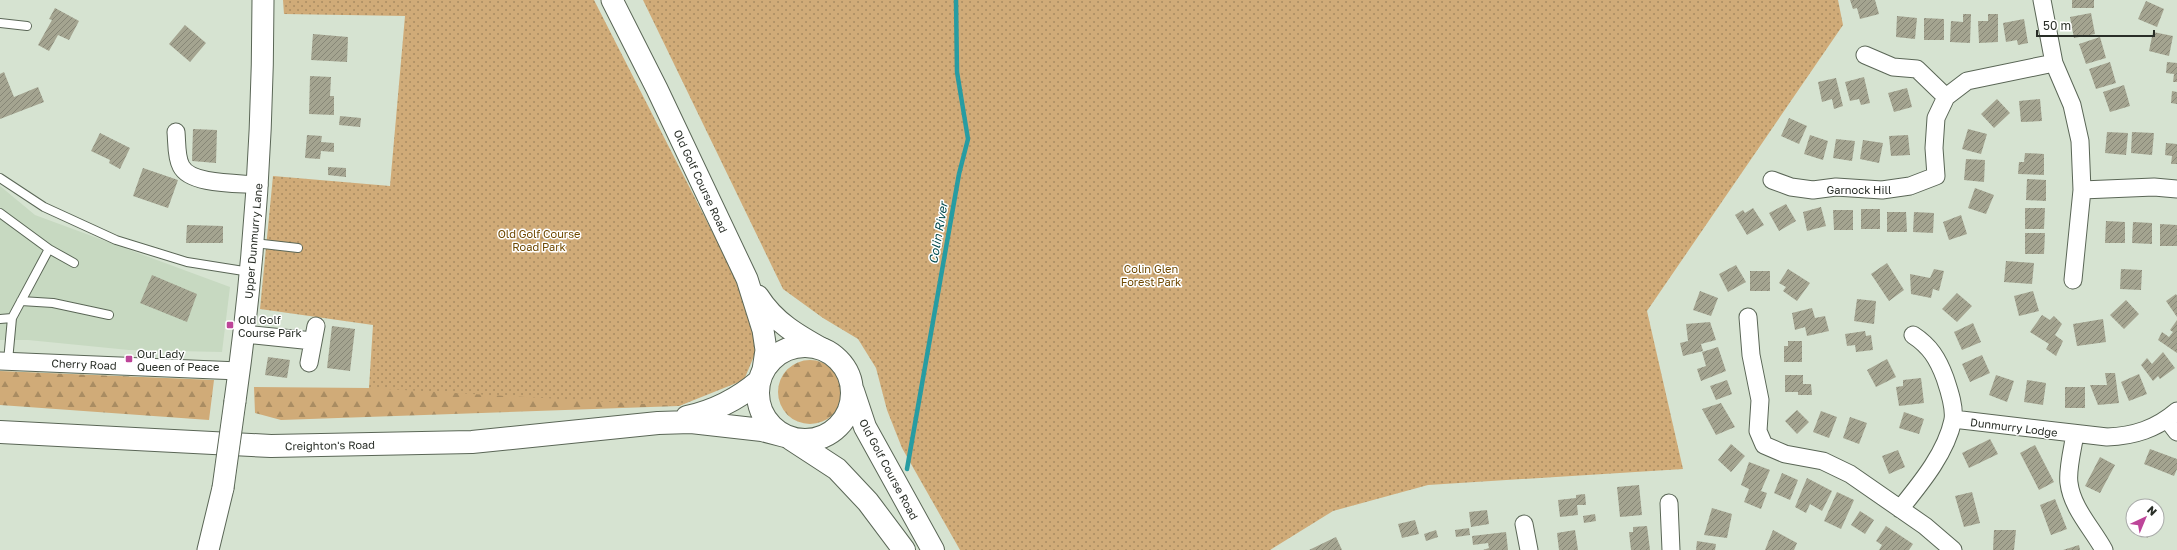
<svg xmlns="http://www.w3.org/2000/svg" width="2177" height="550" viewBox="0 0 2177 550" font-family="'Golos Text',sans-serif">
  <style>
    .built { fill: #c7d9c1 }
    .forest { fill: url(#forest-firs) }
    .park { fill: url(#park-dots) }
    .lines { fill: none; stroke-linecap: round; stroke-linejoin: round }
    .stream { stroke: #279ca2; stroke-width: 4.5 }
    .building { fill: url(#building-hatch) }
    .service-casing { stroke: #5a6656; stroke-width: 10 }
    .minor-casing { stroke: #5a6656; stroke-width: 19 }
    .tertiary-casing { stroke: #5a6656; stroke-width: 23 }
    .trunk-casing { stroke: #5a6656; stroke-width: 24 }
    .service { stroke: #fff; stroke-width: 8 }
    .minor { stroke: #fff; stroke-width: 17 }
    .tertiary { stroke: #fff; stroke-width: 21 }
    .trunk { stroke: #fff; stroke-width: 22 }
    .tertiary-bridge-casing { stroke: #5a6656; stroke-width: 23; stroke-linecap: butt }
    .tertiary-bridge { stroke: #fff; stroke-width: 21 }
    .poi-dot { fill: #bd4599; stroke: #fff; stroke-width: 1.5 }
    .labels { text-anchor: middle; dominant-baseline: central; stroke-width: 3; stroke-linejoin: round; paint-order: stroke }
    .street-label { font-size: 11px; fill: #292e27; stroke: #fff }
    .park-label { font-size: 11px; fill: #6e4800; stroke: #fff }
    .poi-label { font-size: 11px; fill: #292e27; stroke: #fff; text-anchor: start }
    .water-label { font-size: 12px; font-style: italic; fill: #02494c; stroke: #fff }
  </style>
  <defs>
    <pattern id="forest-firs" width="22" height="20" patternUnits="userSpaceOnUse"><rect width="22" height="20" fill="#d0ab78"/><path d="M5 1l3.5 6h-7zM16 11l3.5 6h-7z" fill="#a98c62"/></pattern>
    <pattern id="park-dots" width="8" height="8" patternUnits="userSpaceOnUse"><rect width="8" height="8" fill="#d0ab78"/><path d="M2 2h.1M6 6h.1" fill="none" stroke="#a98c62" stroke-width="1.8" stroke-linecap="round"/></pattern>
    <pattern id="building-hatch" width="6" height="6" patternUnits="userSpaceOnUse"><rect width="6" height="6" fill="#a4a490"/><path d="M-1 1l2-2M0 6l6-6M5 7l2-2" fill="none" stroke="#868676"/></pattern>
  </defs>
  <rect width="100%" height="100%" fill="#d6e3d1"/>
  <path class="built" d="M0 186 35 215 230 287 222 352 129 350 28 340H0Z"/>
  <path class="forest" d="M778 392a32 32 0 1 1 64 0a32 32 0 1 1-64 0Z
    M0 371 214 380 209 420 0 405Z
    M740 377 679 406 281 420 255 413 254 387 369 388Z"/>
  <path class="park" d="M283 0H594L748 302 759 344 744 380 679 406 369 388 373 325 260 309 273 176 390 186 405 16 284 14Z
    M643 0H1838L1843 25 1647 311 1683 469 1428 485 1333 511 1270 550H960L902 448 887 410 876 368 858 339 823 318 783 289Z"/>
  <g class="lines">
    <path class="stream" d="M907 469 959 174 968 139 957 72 956 0"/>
  </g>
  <path class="building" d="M1850 0H1875L1879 14 1860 19 1857 8 1853 9Z
    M2072 0H2094V8H2072Z
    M2146 1 2164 9 2157 27 2138 19Z
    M55 8 79 21 69 40 58 35 49 51 38 45 52 20 49 19Z
    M2091 13 2095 34 2074 38 2070 17Z
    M1963 14H1971L1970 43 1950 42 1951 21 1963 22Z
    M1988 14H1998V42L1979 43 1978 21H1988Z
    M1897 16 1917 18 1915 39 1896 37Z
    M1924 18 1944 19V40H1924Z
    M2024 19 2028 43 2018 45 2017 40 2006 42 2003 23Z
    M185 25 206 43 190 62 169 44Z
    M2153 32 2173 36 2169 56 2149 51Z
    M313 34 348 37 347 62 311 60Z
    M2100 37 2106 58 2086 64 2079 44Z
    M2110 62 2116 83 2096 89 2089 69Z
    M2167 62 2177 63V82H2173L2174 74 2166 73Z
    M4 72 14 97 38 87 44 102 0 119V74Z
    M310 76 331 77 330 96H334V115L309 114Z
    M1864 77 1870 103 1861 105 1859 99 1850 101 1845 82Z
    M1836 78 1843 106 1834 109 1832 99 1822 102 1818 82Z
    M2124 85 2130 106 2110 112 2103 92Z
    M1907 88 1912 107 1894 112 1888 93Z
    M2172 91 2177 92V104L2171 103Z
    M1997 99 2010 113 1994 128 1981 114Z
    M2040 99 2042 121 2021 122 2019 101Z
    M340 116 361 118 360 127 339 125Z
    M1789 118 1807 126 1799 144 1781 136Z
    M193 129 217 130 216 163 192 161Z
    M1968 129 1987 134 1981 154 1962 149Z
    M2107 132 2128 133 2126 155 2105 153Z
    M2132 132 2154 133 2152 155 2131 153Z
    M100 133 130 148 120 169 109 163 110 160 91 151Z
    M307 135 322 136 321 142 334 143V152L321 151 320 159 305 158Z
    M1810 135 1828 141 1823 160 1804 154Z
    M1908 135 1910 155 1891 156 1889 136Z
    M1836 139 1855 141 1852 161 1833 158Z
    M1863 140 1883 143 1879 163 1860 159Z
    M2166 143 2177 144V164H2171L2172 156 2165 155Z
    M2025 153 2044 154V175L2018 174 2019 162H2024Z
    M1966 159 1985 160 1984 182 1964 180Z
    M328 167 346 168V177L328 175Z
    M143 168 178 180 168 208 133 196Z
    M2027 179 2046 180V201L2026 200Z
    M1975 188 1994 195 1986 214 1968 208Z
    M1786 204 1796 221 1779 231 1769 213Z
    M1821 207 1826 226 1807 231 1803 212Z
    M1753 208 1764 225 1747 235 1735 215 1743 210 1745 213Z
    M2025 208H2045L2044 229H2025Z
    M1861 209H1880V229H1861Z
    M1833 210H1853V230H1834Z
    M1887 212H1906L1907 232H1887Z
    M1914 212 1934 213 1933 233 1913 232Z
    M1961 215 1967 234 1949 240 1943 222Z
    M2106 221 2125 222V243H2105Z
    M2133 222 2152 223V244L2132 243Z
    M2160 224 2177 225V246H2160Z
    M187 225 223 226V243H186Z
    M2025 233H2045L2044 254H2025Z
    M2006 261 2034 263 2032 284 2004 282Z
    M1887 263 1904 290 1889 301 1871 274Z
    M1736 265 1746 282 1728 292 1719 274Z
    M1788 269 1810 283 1797 301 1783 291 1786 287 1779 283Z
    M1934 269 1944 271 1939 291 1933 289 1931 298 1911 294 1910 274 1930 278Z
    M2121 269 2142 270 2141 290 2120 289Z
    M1750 271H1770V291H1750Z
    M152 275 197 294 187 322 140 303Z
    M1700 291 1718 298 1711 316 1693 310Z
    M2033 291 2039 311 2019 316 2014 296Z
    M1957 293 1972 306 1957 322 1942 309Z
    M2176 294 2177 296V317L2166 301Z
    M1857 299 1876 301 1874 324 1854 321Z
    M2126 300 2139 314 2124 329 2110 315Z
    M1812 308 1815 318 1825 316 1829 331 1807 336 1805 327 1795 330 1792 313Z
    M2042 315 2050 320 2054 316 2062 324 2055 335 2063 341 2056 356 2046 349 2049 344 2030 332Z
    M2103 319 2106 342 2077 346 2073 324Z
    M2177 320V353L2158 340 2162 332 2169 337 2173 332 2170 330Z
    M1710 322 1716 340 1701 344 1703 351 1683 356 1680 343 1688 341 1686 324Z
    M1973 323 1981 342 1962 350 1954 332Z
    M332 326 355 329 350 371 327 368Z
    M1865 331 1866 336 1871 335 1873 350 1856 352 1855 345 1847 346 1845 334Z
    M1788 341H1802V362H1784V346H1788Z
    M1718 347 1726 371 1701 381 1697 369 1706 366 1702 352Z
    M2163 352 2175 368 2160 379 2158 376 2153 381 2141 365 2147 358 2152 364Z
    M1982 355 1990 373 1970 382 1962 364Z
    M268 357 290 360 287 378 265 375Z
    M1887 359 1896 377 1876 387 1867 370Z
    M2105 373H2115L2119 403 2098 405 2090 385H2107Z
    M2139 374 2147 394 2129 401 2121 382Z
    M1785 375H1803V384H1811L1812 395H1798V392H1785Z
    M1996 375 2014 381 2007 402 1989 395Z
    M1921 378 1924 403 1899 406 1896 387 1903 386V380Z
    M1727 380 1732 394 1716 400 1710 386Z
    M2027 380 2046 383 2043 405 2024 402Z
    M2065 387H2085V408H2065Z
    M1721 403 1735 427 1716 435 1702 409Z
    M1797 410 1809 422 1797 434 1785 421Z
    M1821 411 1837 417 1829 438 1813 432Z
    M1904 412 1924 419 1919 434 1899 428Z
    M1850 417 1867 423 1859 444 1843 438Z
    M1990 439 1998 454 1969 468 1962 453Z
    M1731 444 1745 456 1731 472 1718 460Z
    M2035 445 2054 482 2039 490 2020 453Z
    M2150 449 2177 459V469L2174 476 2144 464Z
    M1898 450 1905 467 1889 474 1882 456Z
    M2100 457 2115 465 2100 493 2085 486Z
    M1749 462 1770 470 1761 491 1767 493 1761 509 1744 502 1749 489 1741 485Z
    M1782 473 1798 480 1790 500 1774 493Z
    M1807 478 1832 491 1822 511 1810 504 1806 513 1795 507Z
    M1639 485 1642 515 1620 517 1617 487Z
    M1837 492 1854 500 1841 529 1824 521Z
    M1972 492 1980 523 1964 527 1955 496Z
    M1585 494 1586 505H1577L1578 515 1560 517 1558 500 1576 498V495Z
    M2055 499 2067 529 2051 535 2040 505Z
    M1712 508 1732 514 1727 538 1704 535Z
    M2133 509V520L2127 513Z
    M1487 510 1489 524 1471 527 1469 512Z
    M1860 511 1874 520 1865 534 1851 525Z
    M1595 514 1596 521 1584 523 1583 516Z
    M1415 520 1419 534 1402 538 1398 524Z
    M2157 524 2161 528 2147 538 2141 530H2157Z
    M1647 526 1650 550H1631L1629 532H1633V527Z
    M1886 526 1913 544 1909 550H1879L1882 545 1876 541Z
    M1469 528 1470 535 1456 537 1455 530Z
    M1436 530 1438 537 1426 541 1424 534Z
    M1575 530 1578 550H1559L1557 533Z
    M1773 530 1797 543 1794 550H1765Z
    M1994 530H2016L2014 550H1993Z
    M1506 532 1508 550H1483L1489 548 1488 543 1473 545 1472 536Z
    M1336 537 1342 550H1309Z
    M1697 541 1716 544 1715 550H1696Z
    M2079 545 2080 550H2063Z"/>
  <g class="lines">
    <g class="service-casing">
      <path id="service" d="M0 23 27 26
        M0 178 44 207 116 240 187 262 250 272
        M0 213 49 249 74 263
        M254 243 298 248
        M21 301 53 303 109 315
        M0 319 12 318
        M8 361 12 318 49 249"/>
    </g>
    <g class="minor-casing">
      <path id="minor" d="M2042 0 2054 63 2072 105 2080 141 2082 190 2073 280
        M1865 55 1893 67 1917 69 1946 97
        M176 132C177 142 176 157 181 166 190 185 238 183 259 185
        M1772 180 1791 187 1813 190 1836 187 1882 190 1910 186 1936 176 1934 148 1936 118 1946 97 1967 81 2054 63
        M2082 190 2154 187 2177 189
        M1748 317 1751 355 1760 400 1758 431 1764 445 1785 454 1823 461 1850 474 1925 526 1953 550
        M244 334 313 341
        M0 361 239 371
        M309 363 316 326
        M1953 419 2107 437C2134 436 2156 429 2177 411
        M2167 419 2177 432
        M2075 434C2073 447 2067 470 2069 483 2072 508 2092 528 2104 550
        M1669 503 1671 550
        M1900 509C1921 483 1946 453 1953 420 1955 407 1949 390 1945 378 1938 359 1930 346 1913 335
        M1524 524 1529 550"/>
    </g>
    <g class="tertiary-casing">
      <path id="tertiary" d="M612 0 657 89 747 279 763 330 766 350 763 370
        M758 296C775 323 799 336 826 351
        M235 401C254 268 263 135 263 0
        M208 550 223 488"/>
    </g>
    <g class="trunk-casing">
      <path id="trunk" d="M758 393a47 47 0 1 1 94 0a47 47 0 1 1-94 0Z
        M853 391 865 427 933 550
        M687 417C714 411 738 399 759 381
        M0 432 271 446 472 442 658 423 691 422 762 430 785 436
        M791 439 837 469 868 502 904 550"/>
    </g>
    <use href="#service" class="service"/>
    <use href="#minor" class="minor"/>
    <use href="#tertiary" class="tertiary"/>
    <use href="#trunk" class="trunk"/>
    <g class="tertiary-bridge-casing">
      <path id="tertiary-bridge" d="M223 488 235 401"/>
    </g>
    <use href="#tertiary-bridge" class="tertiary-bridge"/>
  </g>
  <g class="poi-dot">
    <rect x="226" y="321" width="8" height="8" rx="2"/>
    <rect x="125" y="355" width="8" height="8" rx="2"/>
  </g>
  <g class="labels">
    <g class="street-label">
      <text transform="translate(701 181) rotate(65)">Old Golf Course Road</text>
      <text x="1859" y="189">Garnock Hill</text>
      <text transform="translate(253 241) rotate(-85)">Upper Dunmurry Lane</text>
      <text transform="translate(84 364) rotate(2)">Cherry Road</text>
      <text transform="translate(2014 427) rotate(7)">Dunmurry Lodge</text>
      <text transform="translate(330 445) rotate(-1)">Creighton's Road</text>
      <text transform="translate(889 469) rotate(62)">Old Golf Course Road</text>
    </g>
    <g class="park-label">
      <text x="539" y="233">Old Golf Course<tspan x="539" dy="13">Road Park</tspan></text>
      <text x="1151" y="268">Colin Glen<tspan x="1151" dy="13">Forest Park</tspan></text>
    </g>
    <g class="poi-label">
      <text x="238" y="319">Old Golf<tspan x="238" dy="13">Course Park</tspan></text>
      <text x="137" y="353">Our Lady<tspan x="137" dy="13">Queen of Peace</tspan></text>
    </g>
    <g class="water-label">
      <text transform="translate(938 233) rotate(-80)">Colin River</text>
    </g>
  </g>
  <g transform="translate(2145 518) rotate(44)"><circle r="19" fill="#ffffff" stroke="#a9aba9"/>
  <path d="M0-3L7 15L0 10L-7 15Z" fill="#bd4599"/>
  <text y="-6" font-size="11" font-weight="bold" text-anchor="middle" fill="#292e27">N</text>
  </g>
  <path d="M2037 30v6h117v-6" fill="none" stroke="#292e27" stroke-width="2"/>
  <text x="2043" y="30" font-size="12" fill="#292e27" stroke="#ffffff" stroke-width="3" paint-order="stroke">50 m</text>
</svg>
